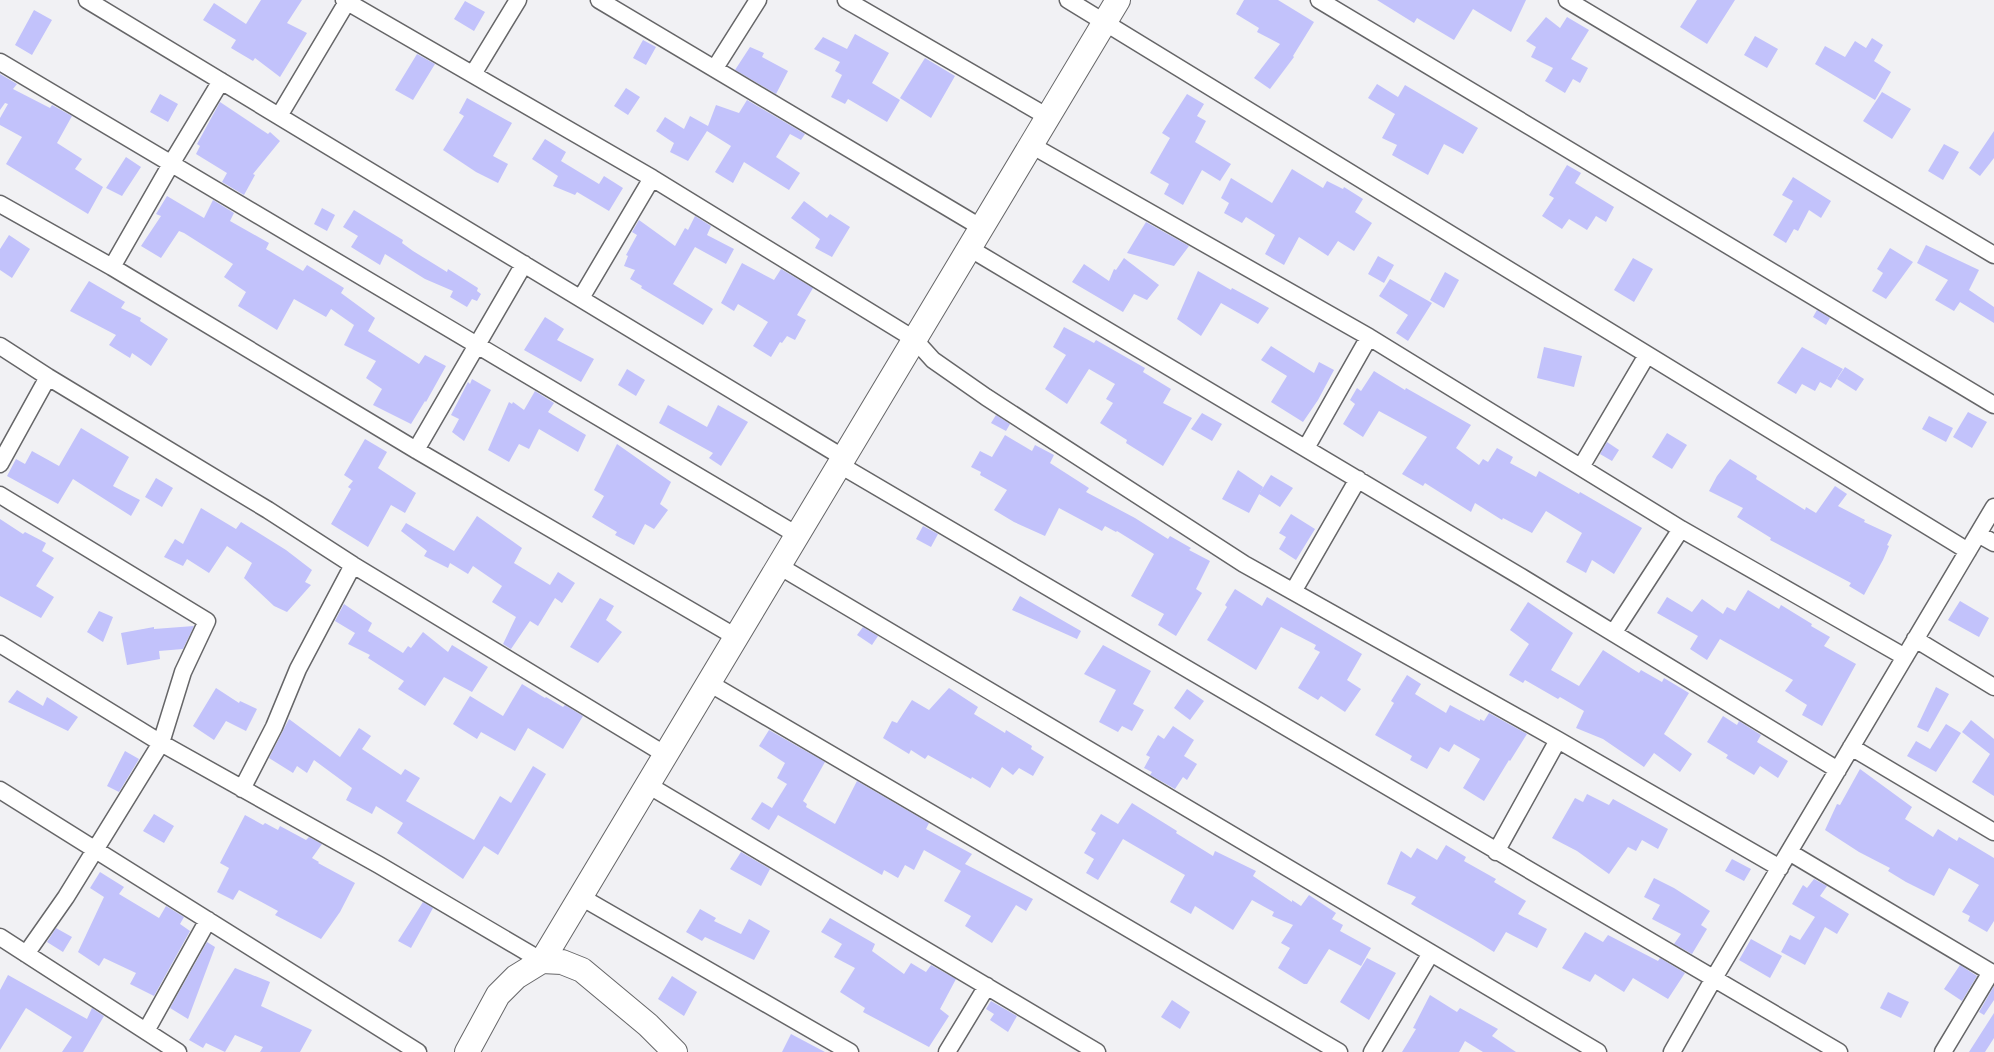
<svg xmlns="http://www.w3.org/2000/svg" width="1994" height="1052" viewBox="0 0 1994 1052" font-family="Literata,serif">
  <style>
    .building { fill: #c2c2fb }
    .lines { fill: none; stroke-linecap: round; stroke-linejoin: round }
    .street-casing { stroke: #666668; stroke-width: 19 }
    .secondary-casing { stroke: #666668; stroke-width: 26 }
    .street { stroke: #fff; stroke-width: 16 }
    .secondary { stroke: #fff; stroke-width: 24 }
  </style>
  <rect width="100%" height="100%" fill="#f1f1f4"/>
  <path class="building" d="M261 0H302L287 23 307 33 280 77 255 58 253 61 231 48 236 40 203 20 214 3 246 24Z
    M1244 0H1278L1314 22 1293 56 1294 57 1270 89 1254 78 1280 44 1257 32 1259 28 1236 14Z
    M1377 0H1526L1511 32 1473 9 1454 40 1417 18 1414 23Z
    M1697 0H1735L1707 44 1680 27Z
    M465 1 485 12 474 31 454 19Z
    M34 10 52 20 32 55 15 45Z
    M1546 17 1560 28 1567 17 1589 30 1571 59 1588 68 1580 83 1573 79 1565 93 1545 81 1553 68 1531 57 1536 47 1526 41Z
    M855 34 889 53 872 83 900 100 887 122 848 99 845 104 831 97 842 75 835 71 840 62 814 49 823 37 847 49Z
    M1755 36 1778 49 1767 68 1744 55Z
    M1872 38 1883 45 1874 61 1891 72 1875 100 1815 64 1825 46 1845 57 1855 41 1866 48Z
    M643 40 656 47 646 65 633 58Z
    M750 47 764 53 762 57 788 71 776 94 735 70Z
    M417 54 435 64 413 100 395 90Z
    M925 58 955 76 931 118 900 98Z
    M0 74 17 84 13 89 50 108 52 105 72 116 57 143 82 159 75 169 103 187 88 214 6 164 22 137 0 125V118L8 104 5 103 0 110Z
    M1377 84 1398 97 1405 85 1478 128 1463 154 1444 144 1428 175 1392 155 1397 145 1382 138 1395 114 1368 98Z
    M626 88 640 97 628 115 614 106Z
    M1882 92 1911 109 1892 139 1863 121Z
    M160 94 178 104 168 122 150 112Z
    M1187 94 1204 104 1197 116 1206 121 1195 142 1231 164 1220 181 1202 170 1183 205 1164 194 1169 184 1150 173 1170 138 1162 133Z
    M467 98 512 123 493 156 508 164 498 183 476 172 443 150 464 116 459 113Z
    M747 100 805 134 801 140 790 134 776 157 800 173 789 190 744 162 733 183 715 172 731 146 707 131 688 161 670 152 674 143 656 131 665 117 684 129 690 116 708 126 716 105 739 113Z
    M220 102 268 134 270 132 280 141 253 174 255 175 244 195 222 182 227 173 196 154 200 146 197 144Z
    M1994 131V158L1980 176 1969 168Z
    M545 139 566 152 561 161 599 184 604 176 623 188 609 211 577 192 575 195 553 186 558 176 532 159Z
    M1944 144 1959 152 1943 180 1928 171Z
    M126 157 141 167 122 196 106 188Z
    M1567 165 1581 173 1575 183 1614 207 1606 222 1596 216 1587 230 1569 219 1562 229 1542 216 1554 198 1549 195Z
    M1292 169 1323 188 1327 181 1343 189 1344 187 1363 199 1355 212 1372 223 1354 251 1338 241 1328 256 1299 237 1284 265 1265 254 1275 235 1246 217 1242 223 1224 213 1229 203 1221 198 1231 178 1272 203Z
    M1793 177 1831 201 1821 218 1809 210 1798 231 1794 229 1786 243 1773 235 1793 201 1782 195Z
    M167 196 204 218 213 200 234 213 230 221 269 243 266 249 303 271 307 265 344 288 341 293 375 318 368 331 419 364 425 355 446 366 426 402 425 401 411 424 373 405 382 389 366 378 376 361 344 345 354 325 331 309 326 317 294 299 277 330 238 306 246 292 224 277 233 264 184 233 179 231 161 258 141 246 161 216 156 214Z
    M804 201 827 218 830 214 850 227 832 257 815 248 820 239 791 218Z
    M322 208 335 215 327 231 314 224Z
    M354 210 403 240 402 243 413 251 447 272 448 269 478 288 477 291 481 294 477 301 472 299 467 307 450 297 453 291 425 279 385 254 380 265 351 247 358 236 343 227Z
    M695 216 711 226 707 235 734 249 726 264 695 247 673 284 713 309 703 325 641 288 642 286 630 279 635 270 624 266 628 256 626 255 637 235 632 232 639 220 675 246 685 228 688 230Z
    M1146 222 1189 246 1174 266 1127 253Z
    M9 235 30 249 12 278 0 270V249Z
    M1926 245 1979 270 1969 290 1994 307V323L1960 302 1954 311 1935 300 1948 280 1917 263Z
    M1890 248 1913 262 1886 299 1872 291 1883 273 1877 269Z
    M1378 256 1394 265 1384 283 1368 274Z
    M1124 258 1159 285 1147 300 1134 294 1123 312 1072 282 1084 264 1109 281 1114 269 1116 270Z
    M1633 258 1653 269 1634 302 1614 290Z
    M742 263 774 280 781 269 813 288 797 315 806 320 795 340 787 336 782 343 780 342 771 357 753 346 768 322 738 304 734 311 721 303Z
    M1198 271 1231 290 1232 288 1269 308 1258 324 1221 303 1201 336 1177 319Z
    M1445 272 1459 280 1444 308 1430 300Z
    M1390 279 1432 303 1408 341 1396 333 1408 315 1379 296Z
    M89 281 125 302 121 308 141 318 140 321 168 339 151 366 132 353 130 358 109 345 116 335 70 311Z
    M1817 310 1830 318 1826 325 1813 317Z
    M545 317 564 329 557 340 594 359 581 382 524 350Z
    M1064 327 1094 343 1096 340 1145 368 1143 372 1171 389 1163 403 1192 418 1163 466 1126 443 1127 440 1100 423 1113 403 1106 399 1115 384 1089 369 1067 404 1045 389 1066 355 1053 347Z
    M1271 346 1314 373 1319 362 1334 370 1318 400 1303 422 1271 402 1287 376 1261 360Z
    M1544 347 1582 356 1574 387 1537 378Z
    M1802 347 1843 369 1831 388 1820 382 1815 391 1802 384 1796 394 1777 383Z
    M1845 367 1864 379 1856 391 1837 379Z
    M627 369 645 380 636 396 618 385Z
    M1374 371 1405 390 1406 388 1471 425 1456 448 1479 465 1483 459 1488 462 1497 448 1513 457 1510 463 1536 477 1539 471 1579 494 1580 492 1642 528 1614 574 1592 560 1586 573 1566 562 1582 533 1546 511 1532 533 1503 518 1502 520 1475 503 1471 512 1425 483 1423 486 1402 474 1427 437 1379 411 1363 437 1343 424 1355 404 1350 400 1357 388 1361 391Z
    M472 379 491 390 464 441 452 432 459 419 451 415 468 382 470 384Z
    M535 391 554 403 548 412 586 435 578 452 539 429 529 449 519 444 509 462 488 450 509 402 512 404 513 402 524 410Z
    M668 405 707 427 718 405 748 422 721 466 709 458 713 453 659 423Z
    M1968 412 1987 422 1972 448 1953 437Z
    M1202 413 1222 424 1212 441 1191 429Z
    M996 415 1010 424 1006 431 991 423Z
    M1929 416 1953 428 1946 442 1922 429Z
    M81 428 129 457 113 486 140 500 131 516 73 479 58 504 7 476 16 459 25 464 32 451 59 466Z
    M1667 433 1687 445 1672 469 1652 457Z
    M1005 435 1032 451 1035 445 1054 455 1050 463 1089 488 1086 492 1135 518 1168 539 1170 536 1191 548 1189 550 1210 561 1196 589 1202 593 1176 636 1158 625 1164 614 1131 596 1154 554 1117 531 1116 532 1105 526 1102 531 1059 508 1045 536 1014 522 994 510 1007 490 980 475 981 472 971 467 980 451 992 457Z
    M365 439 387 452 378 468 416 493 405 513 391 505 368 547 331 524 351 489 348 487 353 481 344 475Z
    M1607 442 1619 450 1612 461 1600 454Z
    M617 444 671 482 660 504 668 510 654 529 645 524 634 545 615 535 617 532 592 517 604 496 594 490Z
    M1730 459 1757 476 1756 479 1805 510 1806 507 1816 513 1835 486 1847 494 1838 506 1865 520 1864 522 1892 535 1887 545 1889 546 1883 560 1864 595 1849 586 1851 583 1770 540 1771 538 1737 517 1743 508 1709 491 1717 476Z
    M1238 470 1263 487 1249 513 1222 499Z
    M1271 475 1293 488 1280 507 1259 494Z
    M156 478 173 488 162 507 145 497Z
    M201 508 236 529 241 522 286 550 312 570 305 582 311 585 287 612 274 606 244 578 252 563 227 546 209 573 187 559 183 566 164 557 175 539 183 544Z
    M1291 514 1315 529 1296 560 1279 549 1286 537 1279 533Z
    M477 516 522 548 514 563 550 585 558 572 575 583 562 603 555 598 538 626 530 621 511 649 503 644 516 617 492 602 502 586 473 566 468 574 450 563 448 568 424 556 427 551 401 531 406 523 454 551Z
    M0 519 23 534 25 532 46 543 42 551 54 558 36 586 54 597 41 618 0 596Z
    M923 526 938 534 931 547 916 539Z
    M1235 589 1262 606 1267 597 1362 654 1347 680 1361 689 1345 712 1321 696 1318 700 1298 688 1320 652 1314 649 1316 645 1281 627 1256 670 1207 640 1227 607 1225 605Z
    M1748 590 1779 609 1781 605 1812 624 1811 626 1830 637 1824 646 1856 664 1822 726 1802 715 1807 705 1785 691 1793 680 1720 639 1707 660 1690 649 1698 636 1657 613 1667 597 1692 612 1702 599 1723 614 1727 607 1735 611Z
    M1020 596 1081 631 1077 639 1012 610Z
    M600 598 614 606 606 620 622 632 598 663 570 647Z
    M1960 601 1989 618 1979 637 1948 620Z
    M1528 602 1573 633 1551 670 1579 686 1603 650 1639 673 1641 670 1662 682 1664 678 1689 693 1664 734 1692 754 1680 772 1654 753 1644 767 1603 739 1576 728 1584 711 1560 697 1558 699 1525 680 1523 683 1509 675 1529 644 1510 630Z
    M344 604 372 623 368 631 403 653 408 646 411 648 423 632 448 652 452 645 488 667 472 692 444 677 425 706 398 689 404 681 368 658 370 655 348 644 355 633 335 621Z
    M99 611 113 617 103 642 87 632Z
    M194 626 183 649 159 651 160 659 127 665 121 633 154 627V629Z
    M863 627 878 636 872 645 857 635Z
    M1103 645 1151 671 1133 704 1144 710 1132 731 1122 726 1118 732 1099 722 1116 690 1084 674Z
    M1407 675 1421 684 1415 694 1446 713 1450 705 1480 721V719L1484 721 1489 713 1527 734 1510 761 1509 760 1484 801 1463 788 1480 759 1454 744 1449 752 1440 747 1427 769 1410 760 1412 756 1375 735 1394 703 1391 701Z
    M522 684 545 698 546 697 563 707 565 705 583 716 563 749 528 728 515 751 481 732 477 739 453 724 470 696 503 716Z
    M1936 687 1949 694 1928 732 1917 727Z
    M216 688 239 703 240 701 257 709 246 731 226 721 214 740 193 726Z
    M949 688 978 707 974 714 1005 733 1006 730 1032 746 1031 749 1044 757 1033 776 1019 768 1013 775 1002 767 990 788 972 777 971 779 928 755 925 759 911 750 909 754 883 738 892 721 897 723 912 700 929 710Z
    M1187 689 1204 701 1190 720 1174 708Z
    M17 690 43 706 47 697 78 717 68 731 8 702Z
    M1723 716 1737 725 1739 721 1761 735 1757 742 1788 761 1778 778 1760 766 1754 775 1726 758 1728 755 1707 742Z
    M289 719 340 757 359 728 371 736 362 749 401 775 405 769 420 778 406 801 481 844 474 840 500 796 511 803 533 766 546 774 498 855 484 846 463 879 397 833 403 823 376 806 372 814 346 800 352 788 314 760 307 773 297 766 293 773 269 758Z
    M1971 720 1994 739V796L1972 782 1990 754 1962 732Z
    M1946 724 1961 733 1936 772 1907 756 1916 741 1930 749Z
    M1173 726 1194 740 1184 756 1197 764 1187 780 1183 777 1175 789 1150 775 1152 772 1144 768 1150 757 1146 755 1158 735 1164 739Z
    M769 730 825 762 803 801 807 804 806 807 835 824 857 781 929 823 926 829 972 854 965 864 1033 899 1026 911 1016 905 992 943 965 926 971 916 944 901 962 869 961 871 924 850 914 870 905 865 898 878 884 870 882 875 778 815 769 830 751 819 762 802 772 808 787 784 777 778 785 763 759 746Z
    M125 751 139 759 119 792 107 786Z
    M1860 769 1912 807 1905 819 1933 837 1938 829 1957 841 1959 837 1994 858V921L1987 932 1968 921 1970 916 1962 912 1979 885 1949 868 1934 896 1906 882 1888 871 1890 868 1859 852 1825 830 1837 804 1840 805Z
    M1587 794 1609 805 1613 799 1668 829 1658 849 1642 840 1636 851 1628 847 1609 874 1577 851 1552 838 1575 798 1583 802Z
    M1132 803 1177 831 1176 833 1213 856 1215 851 1256 871 1253 876 1292 902V900L1301 906 1309 895 1336 913 1332 919 1343 925 1340 931 1371 948 1361 966 1329 949 1307 984H1304L1278 968 1290 948 1281 943 1293 925 1272 916 1274 912 1252 900 1233 930 1195 906 1191 914 1170 902 1185 875 1123 839 1098 880 1086 873 1094 859 1084 853 1096 833 1091 830 1101 814 1118 824Z
    M154 814 174 826 164 843 143 831Z
    M245 815 263 825 265 823 278 830 280 826 306 840 309 837 322 844 312 858 319 862 318 863 355 883 340 912 321 939 275 915 278 911 239 890 233 900 217 892 229 868 220 863Z
    M1446 845 1466 857 1464 861 1496 879 1494 882 1526 901 1518 914 1547 929 1537 948 1506 932 1494 952 1473 939 1411 904 1416 897 1387 884 1401 851 1411 858 1417 848 1437 860Z
    M741 852 770 869 761 886 730 869Z
    M1732 859 1751 869 1744 881 1725 871Z
    M100 872 124 887 119 894 159 918 166 906 184 917 180 924 190 931 154 996 130 984 136 973 104 958 99 966 78 952 104 897 90 888Z
    M1654 878 1674 888 1710 911 1701 925 1707 929 1692 954 1674 944 1681 934 1652 919 1660 905 1644 897Z
    M1814 879 1827 886 1820 896 1849 914 1837 934 1825 927 1805 965 1781 952 1790 935 1800 940 1815 917 1792 904 1803 885 1807 888Z
    M423 902 433 908 411 948 398 941Z
    M700 909 716 918 714 921 741 934 749 919 770 931 754 960 705 937 702 941 686 932Z
    M830 918 875 944 872 951 904 974 911 963 926 972 931 965 956 979 940 1009 949 1016 929 1047 863 1012 865 1008 840 992 855 968 834 957 842 944 821 932Z
    M56 928 72 937 63 952 47 942Z
    M1585 932 1603 942 1608 935 1658 961 1660 958 1685 973 1668 999 1633 978 1624 992 1595 974 1590 982 1562 968Z
    M1751 939 1782 956 1770 978 1739 960Z
    M207 942 215 947 188 1019 170 1008Z
    M1367 958 1396 973 1369 1020 1340 1002Z
    M1960 965 1977 976 1962 1001 1944 989Z
    M235 968 270 982 261 1006 312 1030 300 1052H260L263 1047 235 1035 225 1052 206 1043 203 1048 189 1040Z
    M8 975 87 1019 92 1008 104 1016 83 1052H62L72 1037 26 1008 0 1050V990Z
    M672 976 697 992 684 1016 658 999Z
    M1994 986V1000L1984 1015 1979 1012Z
    M1888 992 1909 1002 1901 1018 1880 1008Z
    M1430 995 1457 1012 1460 1008 1498 1029 1492 1036 1516 1052H1483L1465 1041 1459 1052H1402L1416 1029 1413 1028Z
    M1172 1000 1190 1012 1180 1029 1161 1017Z
    M991 1001 1017 1016 1008 1032 990 1020 994 1014 986 1009Z
    M1994 1013V1038L1985 1052H1969Z
    M791 1034 825 1052H782Z"/>
  <g class="lines">
    <g class="street-casing">
      <path id="street" d="M87 0 844 458
        M344 0 652 178 914 339 933 360 986 397 1244 564 1558 740 1780 868
        M599 0 982 228
        M846 0 1048 117
        M1068 0 1968 551
        M1319 0 1994 405
        M1567 0 1994 255
        M0 62 797 535
        M715 68 758 0
        M473 74 518 0
        M279 116 347 2
        M1031 145 1369 337 1681 529 1905 657
        M0 204 112 267 171 164 221 81
        M969 248 1523 578 1838 770
        M112 267 416 450 736 637
        M581 298 652 178
        M0 346 48 377 268 510 353 565 666 755
        M1306 448 1369 337
        M416 450 524 264
        M0 464 48 377
        M840 465 1839 1052
        M1581 467 1647 355
        M0 495 207 621 183 672 161 743 379 865 542 961
        M1978 534 1994 543
        M779 566 1598 1052
        M1294 590 1358 479
        M1614 632 1681 529
        M1915 639 1994 687
        M0 644 161 743 66 897 26 954
        M709 683 1339 1052
        M1851 747 1994 832
        M648 785 1097 1052
        M242 789 274 727 298 669 353 565
        M0 790 418 1052
        M1496 852 1558 740
        M1789 852 1994 974
        M581 897 850 1052
        M0 937 178 1052
        M146 1031 208 920
        M947 1052 987 986
        M1372 1052 1431 953
        M1672 1052 1714 978 1994 507
        M1943 1052 1991 972"/>
    </g>
    <g class="secondary-casing">
      <path id="secondary" d="M542 961 1118 0
        M467 1052 498 995 516 977 542 961 562 962 582 970 648 1025 675 1052"/>
    </g>
    <use href="#street" class="street"/>
    <use href="#secondary" class="secondary"/>
  </g>
</svg>
